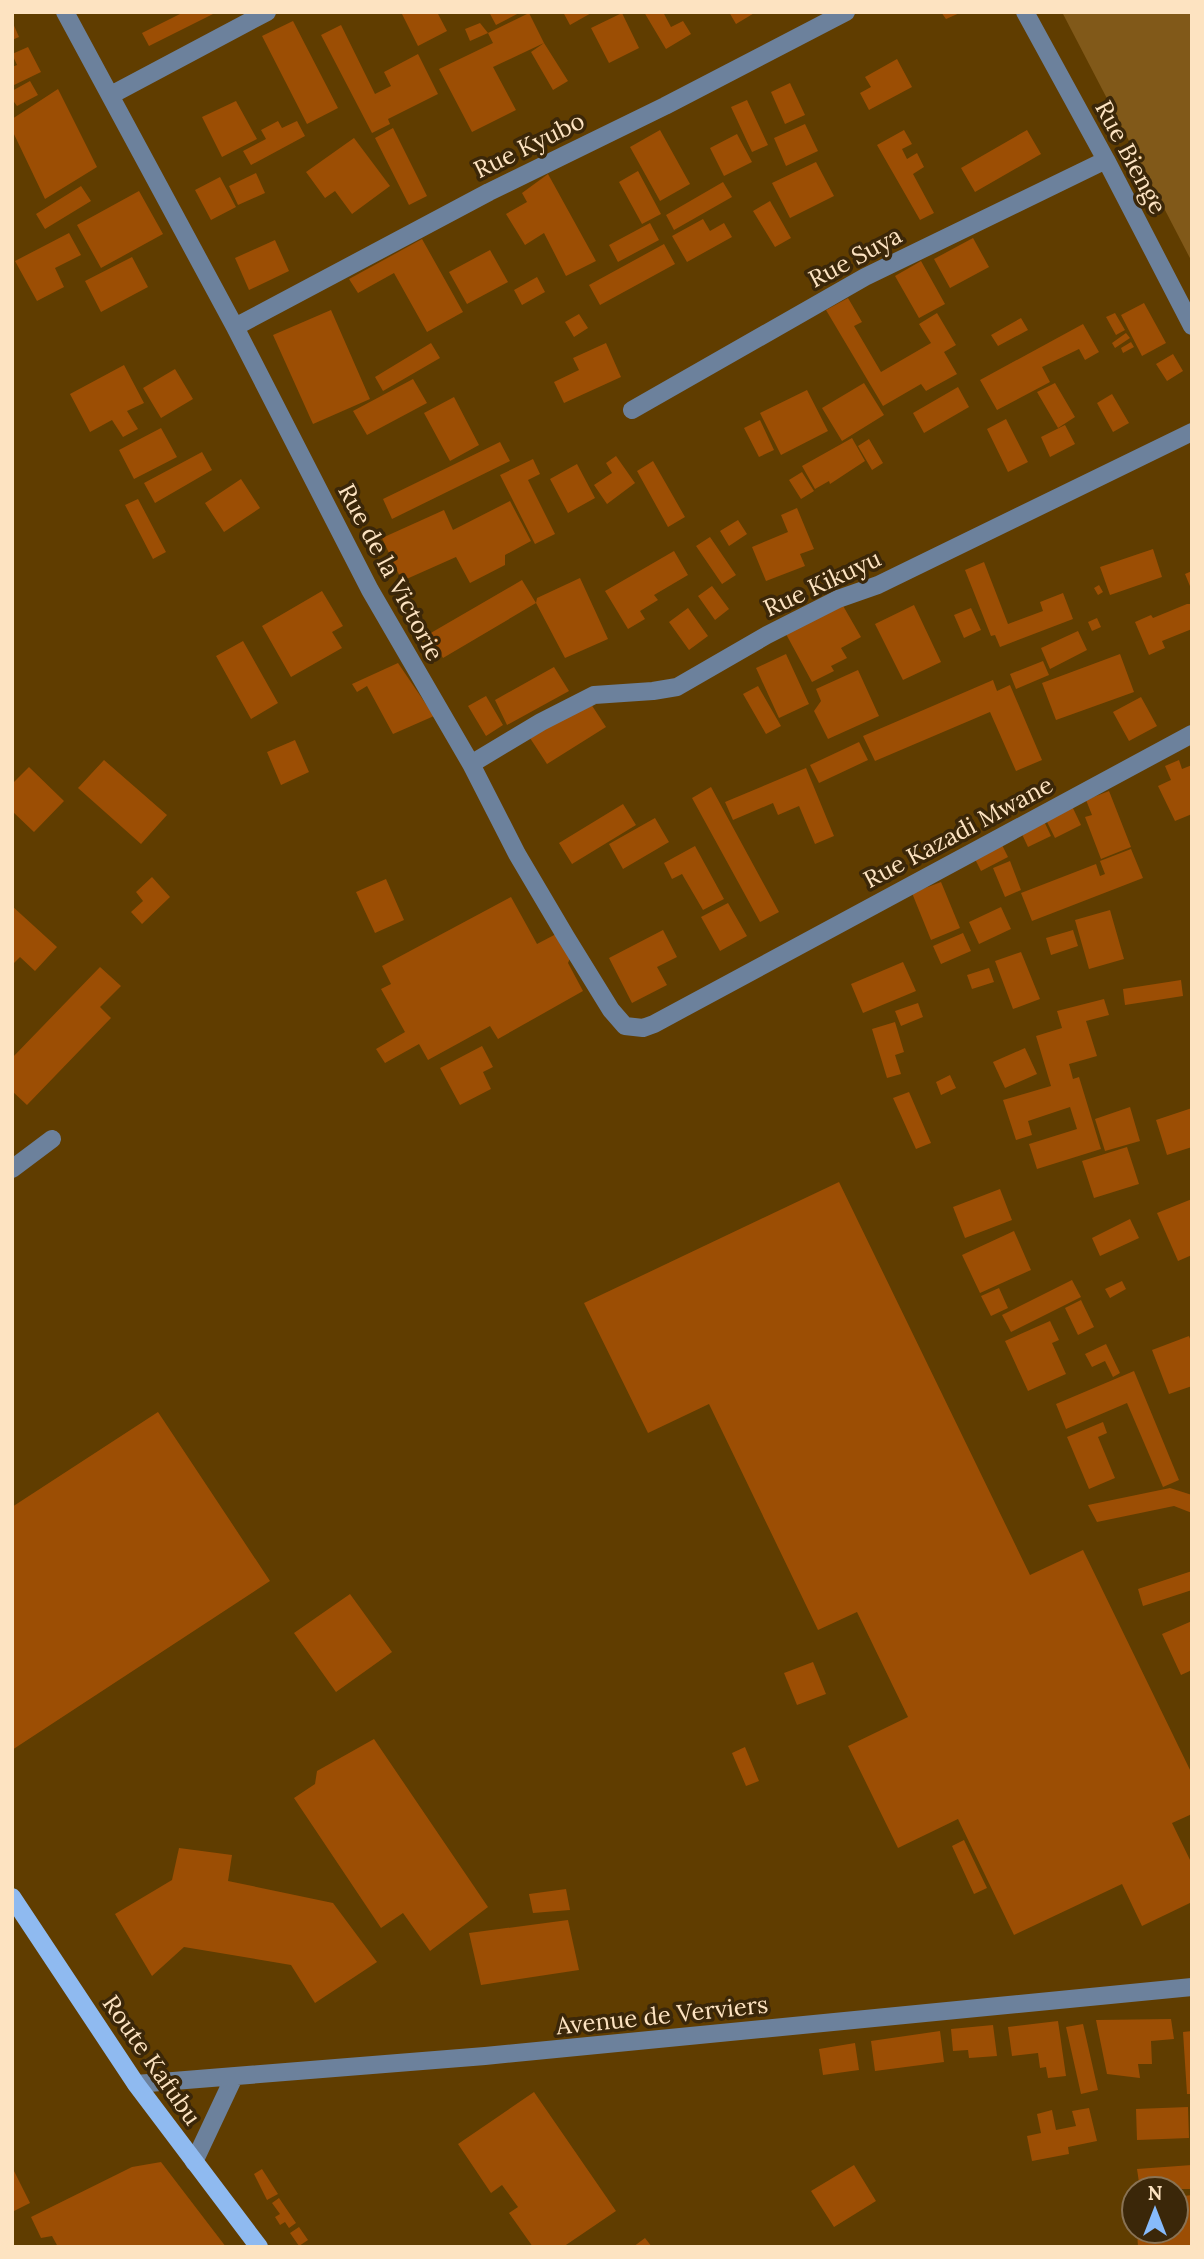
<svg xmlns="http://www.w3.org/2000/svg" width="1204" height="2259" viewBox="0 0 1204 2259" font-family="Lora,serif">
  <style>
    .green { fill: #815919 }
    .building { fill: #9c4e04 }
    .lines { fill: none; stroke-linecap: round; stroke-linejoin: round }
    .minor { stroke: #6c819c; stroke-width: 18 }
    .major { stroke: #8fbaf0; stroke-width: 18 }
    .labels { text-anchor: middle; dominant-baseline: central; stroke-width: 7; stroke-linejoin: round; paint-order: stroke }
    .street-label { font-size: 24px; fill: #fde3c1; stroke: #3b2709 }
  </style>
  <rect width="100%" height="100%" fill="#603d00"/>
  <path class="green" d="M1062 12H1192V262Z"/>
  <path class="building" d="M184 12H217L149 46 142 33Z
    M401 12H437L447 31 418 46Z
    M489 12H521L496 25Z
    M563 12H593L570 25Z
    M644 12H663L671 27 683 21 691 34 666 49Z
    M729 12H756L736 24Z
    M941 12H962L946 19Z
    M529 13 544 43 493 67 516 110 472 132 439 69 493 43 488 33Z
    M622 13 639 48 609 63 591 28Z
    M12 21 19 37 12 40Z
    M293 21 338 108 307 124 262 36Z
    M480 23 488 33 470 41 465 29Z
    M341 25 375 94 391 86 384 72 418 54 438 94 388 119 390 124 372 133 321 35Z
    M544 43 568 81 553 90 531 52Z
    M28 47 41 72 12 86V67L17 65 12 54Z
    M897 59 912 87 869 110 860 93 871 87 865 77Z
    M30 81 38 95 17 106 12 99V91Z
    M790 83 805 115 785 124 771 92Z
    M58 89 97 167 45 199 12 130V119Z
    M747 100 768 145 752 152 731 107Z
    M236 101 257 139 222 157 202 117Z
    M278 121 282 128 297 121 305 136 251 165 243 151 266 139 261 130Z
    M805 124 818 151 786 166 774 138Z
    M393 128 427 196 409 205 375 138Z
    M660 130 690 184 660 201 630 147Z
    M904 130 912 144 902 149 907 159 917 153 924 167 913 174 934 213 920 220 877 145Z
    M1027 130 1041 154 975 192 961 168Z
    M737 134 752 162 724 176 710 148Z
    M354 138 390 186 352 214 335 191 325 198 306 172Z
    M816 162 834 196 790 218 772 183Z
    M638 171 661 214 642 224 619 182Z
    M256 173 265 193 238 205 229 186Z
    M548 174 596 261 566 276 544 233 525 245 506 214 527 202 522 193Z
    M220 177 236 207 211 220 195 190Z
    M723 182 732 197 674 230 666 215Z
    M81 186 91 201 45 229 36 214Z
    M139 191 163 234 101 268 77 225Z
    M770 201 791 238 775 247 753 211Z
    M703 219 710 231 724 223 732 237 687 262 672 236Z
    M650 223 659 240 618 262 609 245Z
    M69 233 81 255 55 268 64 287 37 301 15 261Z
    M973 238 989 267 950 288 934 259Z
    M422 239 463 312 427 332 394 273 358 293 349 279Z
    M275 240 289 271 249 290 235 258Z
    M664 244 675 264 600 305 589 285Z
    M490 250 508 282 467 304 449 272Z
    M132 257 148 287 101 312 85 281Z
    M921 261 945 304 919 318 895 276Z
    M537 277 545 292 522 305 514 290Z
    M848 298 862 322 854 326 881 372 931 343 919 324 937 313 956 345 944 352 957 374 926 391 921 384 883 406 826 310Z
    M1144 303 1166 343 1142 356 1121 315Z
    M331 310 370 399 313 424 273 335Z
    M1115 313 1125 330 1116 335 1106 317Z
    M579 314 588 328 574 337 565 322Z
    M1021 318 1028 330 998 346 991 335Z
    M1083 324 1099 352 1085 360 1079 349 1042 367 1050 382 997 410 980 380Z
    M1126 333 1130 338 1115 348 1112 343Z
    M1131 342 1134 347 1123 353 1121 348Z
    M431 343 440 358 383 391 375 377Z
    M606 343 621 377 564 403 554 382 579 370 573 358Z
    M1173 354 1183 371 1167 381 1156 364Z
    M124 365 144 403 127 411 138 429 123 437 112 420 90 432 70 394Z
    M175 369 193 399 161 418 143 388Z
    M413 379 427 403 367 435 353 411Z
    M864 383 884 415 842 441 822 408Z
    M1055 383 1075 417 1058 428 1037 392Z
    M958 387 969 407 924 433 913 413Z
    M807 390 828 431 781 455 760 413Z
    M1112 394 1129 423 1113 432 1097 403Z
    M454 397 479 445 450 461 424 413Z
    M1006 419 1028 462 1008 472 987 429Z
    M760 420 774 450 759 457 744 428Z
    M1065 425 1075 444 1050 457 1041 437Z
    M161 428 177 457 134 479 119 450Z
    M852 438 865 461 830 484 829 481 815 489 802 466Z
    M869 439 883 463 872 470 858 446Z
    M500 442 510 461 392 519 383 499Z
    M202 452 212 470 155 503 144 483Z
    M616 456 635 483 607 504 594 485 612 473 606 463Z
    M533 459 540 474 528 480 555 534 535 544 500 475Z
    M653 461 685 517 668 527 637 471Z
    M577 464 595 498 568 513 550 479Z
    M802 472 814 491 801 499 789 480Z
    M241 479 260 508 224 532 205 503Z
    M138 499 166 552 153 559 125 505Z
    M510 501 531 541 505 555V565L470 583 456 557 402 581 382 538 444 510 453 530Z
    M797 508 814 549 800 554 805 566 766 581 752 547 788 532 781 515Z
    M738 520 747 534 729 546 720 531Z
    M710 537 736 575 722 584 696 546Z
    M1153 549 1162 577 1110 595 1100 567Z
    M674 551 688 575 654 595 658 600 640 611 645 619 628 629 605 591Z
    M984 562 1008 624 1043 611 1040 602 1063 593 1073 619 1000 647 995 635 991 636 965 570Z
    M1192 571V591L1185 574Z
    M580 578 608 639 565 658 536 603 443 658 429 634 522 580 536 603 537 598Z
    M1099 585 1103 592 1098 595 1094 588Z
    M712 586 729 609 715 620 698 596Z
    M322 591 343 626 332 632 342 648 291 677 262 626Z
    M842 604 861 637 841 648 847 658 831 666 834 671 812 682 786 634Z
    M1187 604H1192V629L1162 641 1165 648 1149 655 1135 622 1151 615 1153 618Z
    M914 605 941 662 903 680 875 624Z
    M688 608 708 636 689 650 669 622Z
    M971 608 981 630 964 638 954 615Z
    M1097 618 1101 627 1092 631 1088 622Z
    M1078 631 1087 650 1050 669 1041 648Z
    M243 641 278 703 251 719 216 656Z
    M786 654 809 704 779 718 756 668Z
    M1120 654 1134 692 1056 720 1042 683Z
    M1043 661 1049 675 1016 689 1010 674Z
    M398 663 434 716 393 734 367 686 357 692 352 684Z
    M554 667 569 691 507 725 495 700Z
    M858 670 879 716 828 739 814 711 821 701 816 689Z
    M993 680 997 691 1010 685 1042 760 1016 771 990 712 875 761 863 736Z
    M758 686 781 726 766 734 743 694Z
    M486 696 503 725 486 736 468 706Z
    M1141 697 1157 726 1129 741 1113 712Z
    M589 701 606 727 547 764 530 738Z
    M295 740 309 772 281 785 267 752Z
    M859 742 868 760 819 783 810 765Z
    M104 760 167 815 141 844 78 788Z
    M1179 760 1182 769 1192 765V814L1175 821 1158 786 1171 780 1165 766Z
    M29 767 64 801 34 832 12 811V784Z
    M806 768 834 836 815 844 799 806 778 815 773 803 733 820 725 802Z
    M711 787 779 912 760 922 692 798Z
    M1109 791 1131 847 1101 859 1085 817 1092 815 1086 800Z
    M623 804 636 825 572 864 559 843Z
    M1071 804 1081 825 1055 838 1044 816Z
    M655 818 669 842 623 869 609 844Z
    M1043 819 1051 836 1028 847 1020 830Z
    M1000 841 1008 857 981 871 973 855Z
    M695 846 724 899 703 910 682 874 672 879 664 863Z
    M1131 849 1143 878 1032 921 1021 893 1096 864 1100 876 1105 874 1100 861Z
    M1010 861 1021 890 1005 897 993 868Z
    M152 877 170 897 142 924 131 912 143 901 136 892Z
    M386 879 404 920 375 933 356 892Z
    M941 882 960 928 931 940 912 893Z
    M511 897 537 944 558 933 571 956 568 963 583 991 498 1039 490 1026 428 1060 419 1044 385 1063 376 1049 405 1032 381 989 391 984 382 966Z
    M728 903 747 936 720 951 701 917Z
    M12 906 57 947 35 971 20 957 12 965Z
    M1001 907 1011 929 979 944 969 922Z
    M1110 910 1124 959 1089 969 1075 920Z
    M663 930 677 957 657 967 667 985 632 1003 609 958Z
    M1073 930 1078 946 1051 955 1046 938Z
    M963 933 971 951 941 964 933 946Z
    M1021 952 1040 999 1013 1009 995 961Z
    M903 962 916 991 863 1013 851 984Z
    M100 967 121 986 100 1007 111 1018 27 1105 12 1091V1058Z
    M989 968 994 982 972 989 967 975Z
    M1181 980 1183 996 1125 1005 1123 989Z
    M1104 999 1109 1015 1086 1021 1097 1056 1069 1064 1073 1079 1079 1077 1101 1149 1037 1169 1029 1144 1077 1129 1070 1107 1028 1121 1032 1135 1016 1140 1003 1100 1051 1086 1036 1036 1062 1028 1057 1011Z
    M918 1003 923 1017 901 1026 895 1011Z
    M895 1022 904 1052 895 1055 901 1074 887 1078 872 1029Z
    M482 1046 493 1067 483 1072 491 1089 460 1105 440 1068Z
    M1025 1048 1037 1074 1005 1088 993 1062Z
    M950 1075 956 1088 941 1095 936 1082Z
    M909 1092 931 1143 916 1149 893 1098Z
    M1130 1107 1140 1141 1105 1151 1095 1119Z
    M1192 1108V1147L1167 1155 1156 1120Z
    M1127 1147 1139 1184 1094 1198 1082 1161Z
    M839 1182 1030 1575 1083 1550 1192 1774V1814L1172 1823 1192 1864V1902L1142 1926 1122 1884 1014 1935 958 1819 898 1848 848 1746 908 1717 857 1612 818 1630 709 1404 648 1433 584 1303Z
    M1000 1189 1012 1220 965 1238 953 1207Z
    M1192 1199V1255L1178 1261 1157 1213Z
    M1130 1219 1139 1238 1100 1256 1092 1238Z
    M1014 1231 1031 1270 980 1293 962 1255Z
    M1072 1280 1081 1297 1011 1332 1002 1315Z
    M1122 1281 1126 1289 1110 1298 1105 1289Z
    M999 1288 1008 1308 991 1316 981 1296Z
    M1081 1300 1094 1327 1078 1335 1065 1308Z
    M1050 1321 1059 1340 1052 1343 1066 1374 1028 1391 1005 1341Z
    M1189 1336 1192 1344V1386L1169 1394 1152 1350Z
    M1106 1344 1120 1373 1113 1377 1105 1361 1092 1367 1085 1354Z
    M1134 1371 1179 1480 1163 1487 1127 1403 1066 1429 1056 1404Z
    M158 1412 270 1581 12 1750V1507Z
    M1103 1422 1107 1433 1098 1437 1115 1478 1089 1489 1067 1437Z
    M1170 1488 1192 1495V1513L1174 1506 1097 1522 1088 1505Z
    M1192 1571V1590L1143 1606 1138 1589Z
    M350 1594 392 1652 336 1692 294 1633Z
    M1192 1621V1670L1181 1675 1162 1634Z
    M813 1662 826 1694 797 1705 784 1673Z
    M374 1739 488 1907 430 1951 403 1913 381 1928 294 1798 315 1784 317 1771Z
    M745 1747 759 1781 746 1786 732 1753Z
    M964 1840 987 1888 974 1894 952 1846Z
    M179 1848 232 1855 228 1881 333 1903 377 1962 315 2003 291 1965 184 1947 152 1976 115 1914 172 1880Z
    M566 1889 570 1910 533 1913 529 1894Z
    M568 1920 579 1970 481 1985 469 1933Z
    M1171 2019 1174 2039 1151 2041 1152 2064H1138L1140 2078 1107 2074 1096 2020Z
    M1058 2021 1066 2076 1048 2078 1046 2067 1040 2068 1038 2053 1012 2056 1008 2027Z
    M1083 2024 1098 2090 1081 2094 1066 2027Z
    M993 2025 997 2056 969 2058 968 2050 953 2051 951 2029Z
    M940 2031 944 2062 875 2071 871 2041Z
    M1192 2031V2094H1187L1183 2032Z
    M855 2043 859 2070 823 2075 819 2049Z
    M534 2092 616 2211 563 2247H533L509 2213 518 2207 502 2185 491 2193 458 2144Z
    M1188 2107 1189 2138 1137 2140 1136 2109Z
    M1089 2108 1097 2141 1068 2147 1069 2154 1032 2161 1027 2136 1041 2133 1037 2114 1052 2110 1056 2130 1076 2126 1072 2111Z
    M161 2162 226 2247H58L52 2236 41 2238 31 2217 132 2167Z
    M854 2165 876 2201 834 2227 811 2191Z
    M1192 2165V2189H1140L1137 2169Z
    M12 2167 30 2203 12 2212Z
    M262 2169 278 2194 267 2200 254 2174Z
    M1192 2195V2247H1138L1137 2231H1176V2197Z
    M279 2198 296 2223 289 2228 285 2222 280 2225 275 2217 280 2214 272 2203Z
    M299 2227 308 2240 299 2246 290 2233Z
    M645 2238 652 2247H633Z"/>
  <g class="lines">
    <path class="minor" d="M65 12 235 327 370 590 471 764 517 854 566 937 611 1010 625 1026 643 1028 654 1024 1192 734
      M1025 12 1106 160 1192 326
      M111 95 267 12
      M235 327 489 192 665 106 846 12
      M632 410 865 277 1106 160
      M471 764 541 722 594 695 653 691 677 687 767 635 838 599 878 585 1192 432
      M12 1169 52 1139
      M136 2084 485 2056 1192 1987
      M194 2162 234 2077"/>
    <path class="major" d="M12 1897 136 2084 259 2247"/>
  </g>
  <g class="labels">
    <g class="street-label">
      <text transform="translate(529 145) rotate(-26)">Rue Kyubo</text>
      <text transform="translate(1131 157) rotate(62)">Rue Bienge</text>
      <text transform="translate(855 257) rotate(-28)">Rue Suya</text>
      <text transform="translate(391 572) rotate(62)">Rue de la Victorie</text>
      <text transform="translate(822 583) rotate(-25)">Rue Kikuyu</text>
      <text transform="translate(958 832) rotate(-28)">Rue Kazadi Mwane</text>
      <text transform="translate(662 2015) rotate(-6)">Avenue de Verviers</text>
      <text transform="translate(152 2060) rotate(55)">Route Kafubu</text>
    </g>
  </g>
  <rect width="1204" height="2259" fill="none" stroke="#fde3c1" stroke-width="28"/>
  <g transform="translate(1155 2210)"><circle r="33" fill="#3b2709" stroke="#897253" stroke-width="2"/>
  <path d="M0-5L12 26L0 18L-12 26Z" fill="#87bbfb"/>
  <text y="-10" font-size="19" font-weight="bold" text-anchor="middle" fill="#fde3c1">N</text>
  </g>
</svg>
